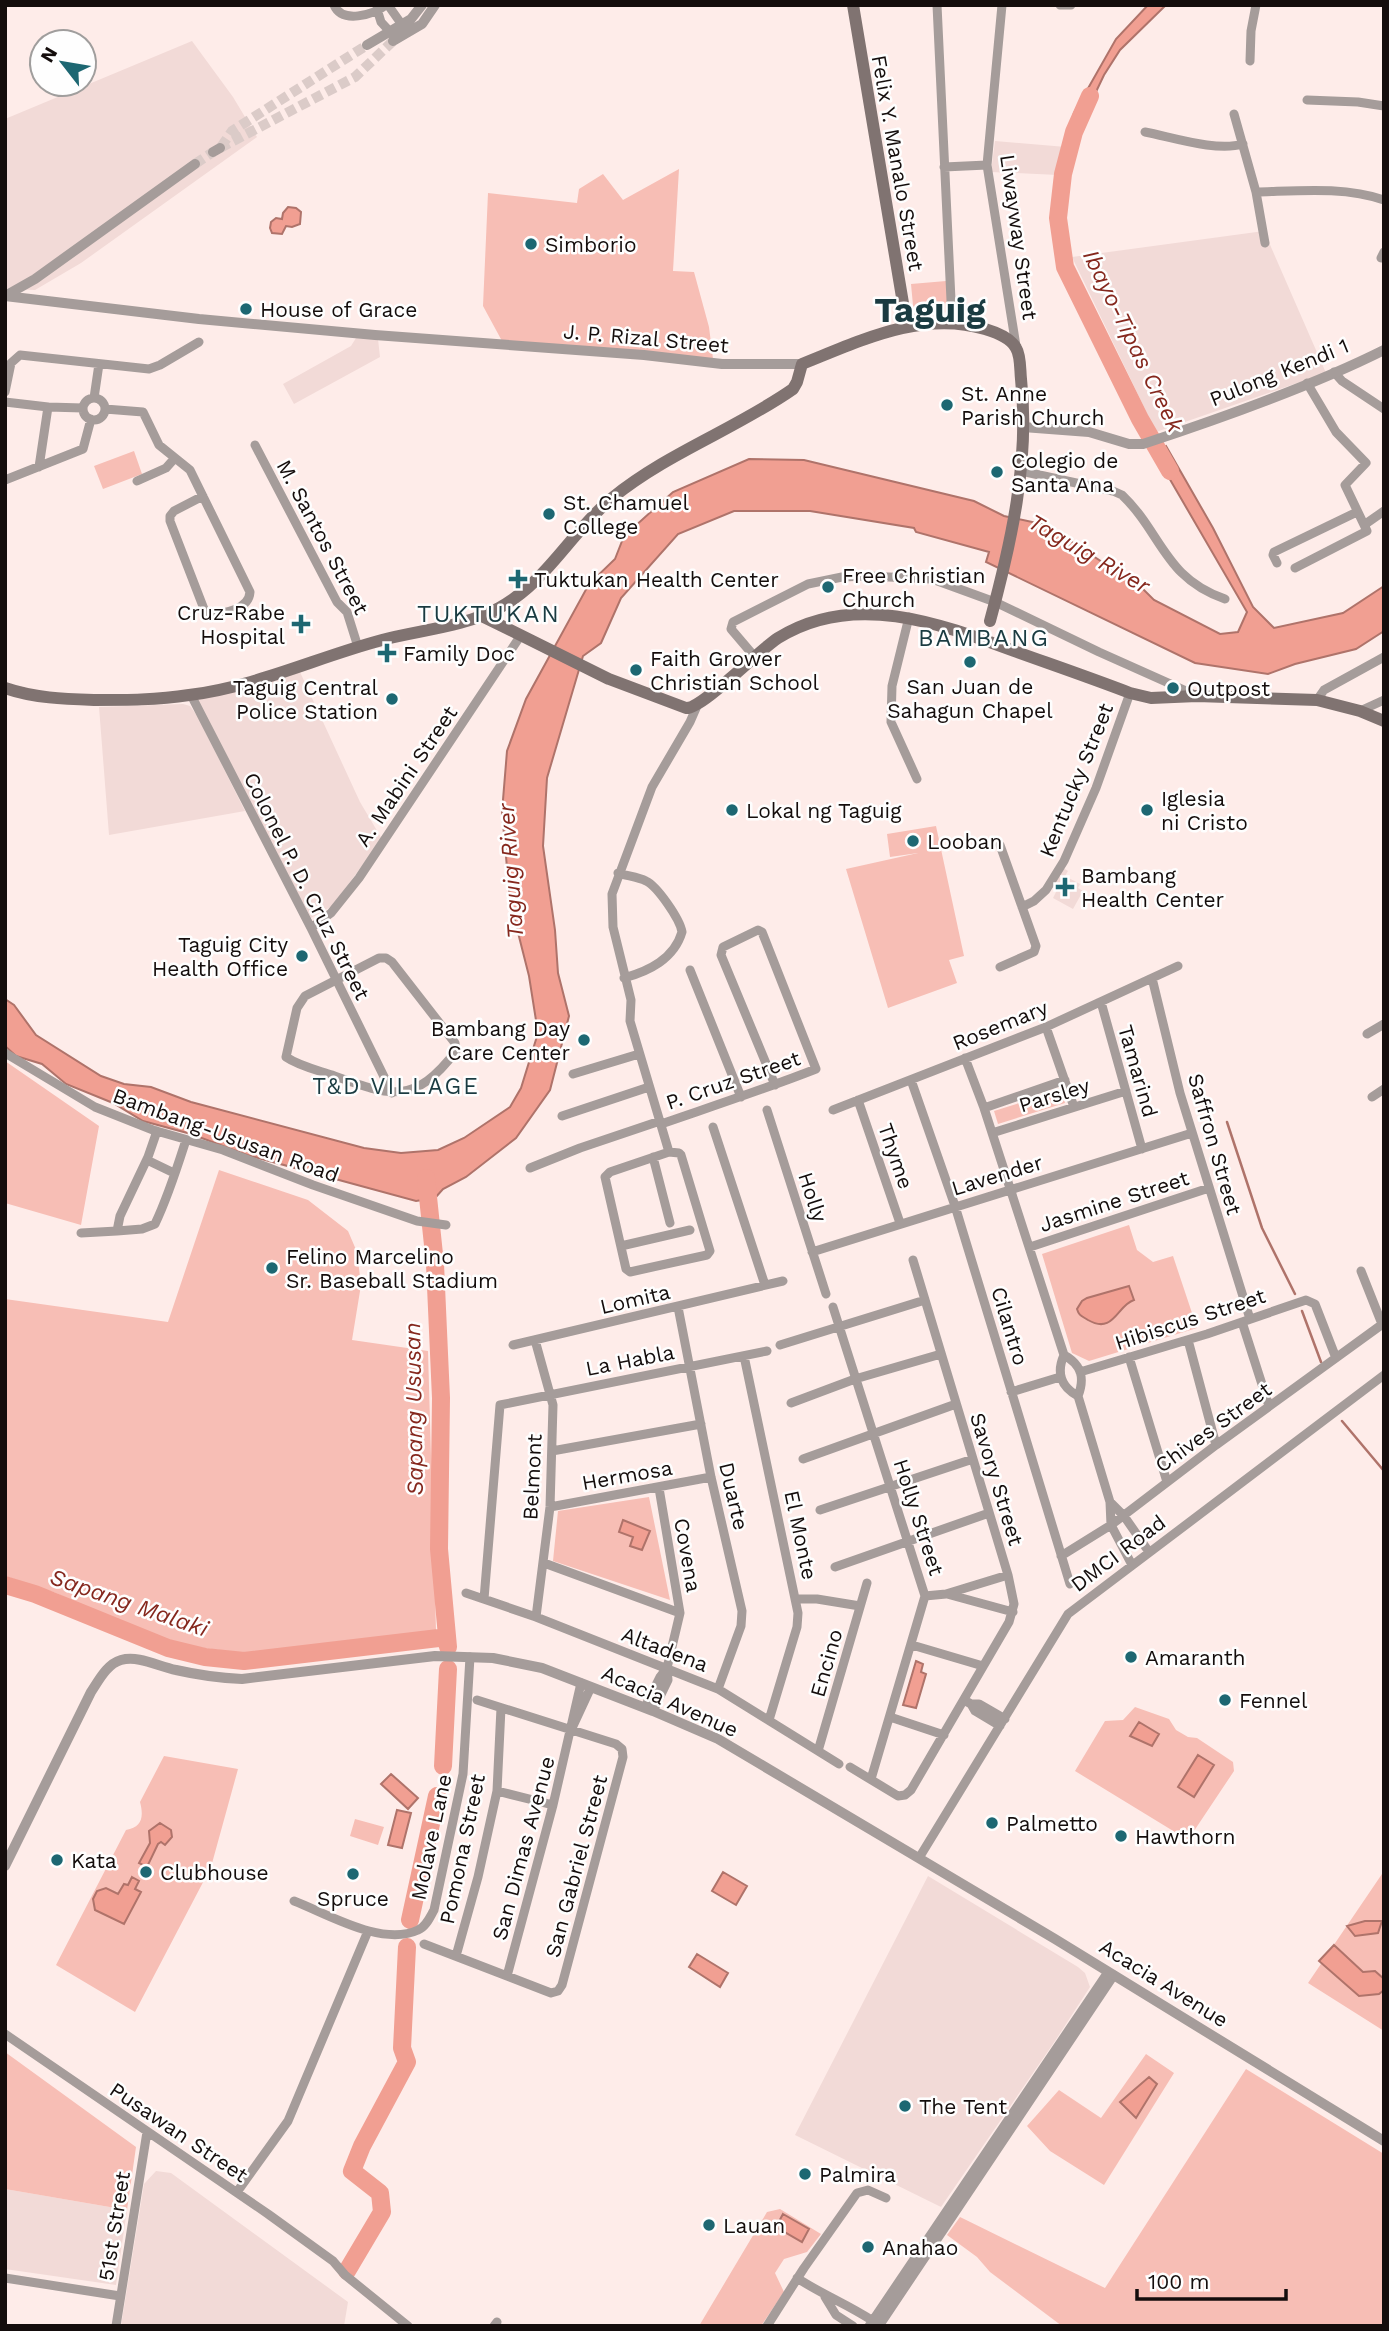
<svg xmlns="http://www.w3.org/2000/svg" width="1389" height="2331" viewBox="0 0 1389 2331" font-family="'Work Sans',sans-serif">
  <style>
    .built { fill: #f2dad7 }
    .green { fill: #f7beb5 }
    .water { fill: #f19f92; stroke: #af736a; stroke-width: 2 }
    .lines { fill: none; stroke-linecap: round; stroke-linejoin: round }
    .stream { stroke: #af736a; stroke-width: 2.5 }
    .river { stroke: #f19f92; stroke-width: 18 }
    .tertiary-tunnel { stroke: #dbcbc8; stroke-width: 10; stroke-dasharray: 10 5; stroke-linecap: butt }
    .minor { stroke: #a59c9a; stroke-width: 9 }
    .tertiary { stroke: #a59c9a; stroke-width: 10 }
    .secondary { stroke: #807371; stroke-width: 12 }
    .poi-dot { fill: #1d6772; stroke: #fefefe; stroke-width: 2.5 }
    .labels { text-anchor: middle; dominant-baseline: central; stroke-width: 5; stroke-linejoin: round; paint-order: stroke }
    .street-label { font-size: 21px; fill: #140d0c; stroke: #fefefe }
    .poi-label { font-size: 21px; fill: #140d0c; stroke: #fefefe; text-anchor: start }
    .water-label { font-size: 23px; font-style: italic; fill: #85271d; stroke: #fefefe }
    .neighbourhood-label { font-size: 23px; letter-spacing: 2px; fill: #1a3b41; stroke: #fefefe }
    .quarter-label { font-size: 24px; letter-spacing: 2px; fill: #1a3b41; stroke: #fefefe }
    .town-label { font-size: 35px; font-weight: bold; fill: #1a3b41; stroke: #fefefe }
  </style>
  <rect width="100%" height="100%" fill="#feece9"/>
  <path class="built" d="M192 41 233 97 257 137 81 263 35 290 5 289V119Z
    M995 141 1066 147 1058 175 991 172Z
    M1264 231 1326 373 1156 432 1072 257Z
    M356 338 378 339 380 357 294 404 283 384 351 346Z
    M300 672 360 802 382 839 332 906 311 918 196 700Z
    M183 704 190 706 198 717 245 811 109 835 99 707Z
    M1062 867 1068 871 1065 876 1080 884 1078 888 1083 891 1073 909 1053 898 1057 890 1050 886Z
    M928 1876 1078 1967 1085 1973 1090 1987 1055 2041 941 2207 795 2135Z
    M156 2171 171 2173 348 2302 344 2326H121L144 2184Z
    M5 2189 127 2210 116 2285 5 2269Z"/>
  <path class="green" d="M679 169 673 271 694 272 709 327 713 359 502 341 483 306 488 193 577 203 579 189 603 174 623 200Z
    M946 281 949 312 914 316 911 284Z
    M134 451 142 474 103 489 94 466Z
    M936 826 964 956 949 960 957 983 888 1008 846 869 918 853 890 857 887 834Z
    M5 1061 99 1126 81 1225 5 1203Z
    M1061 1090 1065 1103 998 1124 994 1111Z
    M219 1170 308 1200 348 1231 357 1252 361 1285 352 1340 428 1351 436 1630 243 1653 181 1645 111 1620 56 1593 5 1576V1299L168 1322Z
    M1129 1225 1137 1250 1153 1262 1173 1256 1197 1328 1089 1361 1072 1353 1042 1254Z
    M649 1497 670 1600 553 1561 558 1511Z
    M1135 1707 1169 1719 1176 1730 1188 1737 1197 1738 1233 1762 1234 1771 1188 1840 1075 1771 1105 1721 1123 1720Z
    M164 1756 238 1769 211 1867 135 2012 56 1965 126 1830C142 1827 144 1817 140 1802Z
    M355 1819 384 1827 378 1845 350 1836Z
    M1384 1871V2031L1308 1983Z
    M5 2052 136 2147 127 2210 5 2189Z
    M1146 2054 1174 2073 1104 2185 1050 2151 1027 2126 1059 2090 1101 2118Z
    M1246 2069 1384 2154V2326H1062L990 2272 977 2257 947 2235 960 2217 1105 2288Z
    M780 2209 821 2234 807 2252 784 2259 775 2273 784 2292 761 2326H699L767 2212Z"/>
  <path class="water" d="M1148 5H1166L1120 50 1104 75 1084 117 1074 113 1116 39Z
    M288 207 296 208 301 212 300 224 292 227 286 226 282 234 272 233 270 228 271 222 276 218 282 219 283 213Z
    M1166 446 1213 528 1253 607 1274 628 1343 613 1384 586V631L1356 649 1295 664 1268 674 1195 663 986 562 989 552 916 532 914 528 810 511H734L678 534 621 598 601 643 583 656 547 778 543 846 555 930 558 973 569 1016 550 1090 516 1138 466 1177 443 1189 435 1198 416 1201 247 1155 191 1134 143 1121 113 1103 66 1084 42 1064 16 1056 5 1046V999L14 1005 36 1035 101 1076 124 1084 151 1087 191 1102 364 1148 401 1153 438 1150 464 1138 510 1107 521 1088 538 1033 529 976 510 901 502 812 507 751 526 699 589 584 615 559 624 536 673 492 749 459 804 460 974 501 1004 516 1046 525 1143 589 1154 600 1220 634 1238 632 1247 612 1154 452Z
    M1129 1286 1134 1300C1117 1305 1114 1335 1088 1320 1082 1316 1079 1316 1077 1309L1082 1301 1087 1298Z
    M623 1520 650 1531 642 1550 630 1546 633 1537 619 1532Z
    M916 1661 923 1664 921 1672 926 1674 916 1708 903 1705Z
    M1139 1722 1159 1734 1152 1746 1130 1736Z
    M1198 1755 1214 1765 1194 1797 1178 1787Z
    M391 1774 418 1798 408 1809 381 1784Z
    M397 1810 411 1813 402 1848 388 1845Z
    M160 1823 171 1830 172 1837 165 1845 161 1842 158 1844 147 1867 139 1863 150 1843 149 1831Z
    M723 1872 747 1886 736 1905 712 1891Z
    M132 1877 139 1881 135 1889 141 1892 124 1924 95 1910 93 1899 97 1891 106 1888 118 1894 124 1884 128 1885Z
    M1365 1921H1382L1378 1933 1355 1936 1347 1926Z
    M1334 1945 1363 1972 1375 1971 1384 1979V1990L1379 1994 1359 1996 1319 1961Z
    M697 1954 728 1973 720 1987 689 1967Z
    M1149 2077 1157 2084 1136 2118 1120 2102Z
    M783 2214 809 2229 802 2242 776 2227Z"/>
  <g class="lines">
    <path class="stream" d="M1227 1122 1262 1228 1295 1294
      M1302 1311 1321 1362
      M1342 1421 1384 1471"/>
    <path class="river" d="M1090 96 1074 132 1063 174 1058 218 1065 267 1140 419 1170 471
      M426 1178 435 1264 441 1398 439 1549 448 1647
      M5 1585 35 1594 168 1648 205 1657 244 1661 447 1637
      M443 1766 448 1669
      M410 1920 437 1796
      M347 2271 382 2212 380 2193 352 2171 362 2146 407 2062 402 2048 407 1947"/>
    <path class="tertiary-tunnel" d="M221 147 232 131 367 45
      M220 148 355 77 393 41
      M195 164 213 152"/>
    <path class="minor" d="M334 5C342 24 373 15 386 5
      M388 5 405 29
      M937 5 952 321
      M1002 5 987 165 1016 346
      M1060 5H1071
      M377 9 381 22 393 35
      M1250 61 1251 31 1256 5
      M1307 100 1358 102 1384 106
      M1234 114 1256 192 1265 243
      M1145 132C1172 137 1216 152 1243 144
      M944 167 987 165
      M1256 192C1297 191 1344 186 1384 200
      M1381 258 1384 252
      M1334 372 1342 381 1384 409
      M5 392 11 363 20 355 149 369 160 365 199 342
      M94 398 99 364
      M83 409a11 11 0 1 1 22 0a11 11 0 1 1-22 0Z
      M5 402 48 407 83 408
      M105 409 143 412 159 445 190 470 250 592C249 609 225 614 209 614L204 609 170 521V516L174 511 203 496
      M255 445 337 602 347 612 358 647
      M39 467 48 407
      M1021 471 1113 491 1122 495C1162 533 1164 578 1225 599
      M5 480 83 449 91 419
      M137 481 166 468 174 459
      M1364 525 1384 511
      M1277 563 1273 555 1274 552 1357 512
      M1295 568 1367 531 1345 485 1366 463 1336 432 1307 383
      M909 617 892 686 891 722 917 779
      M754 656 731 629 733 622 808 584 842 577 867 576 932 579 995 602 1099 652 1193 694
      M191 695 311 928 392 1093
      M1317 700 1324 690 1384 657
      M1360 711 1384 700
      M1000 845 1036 946 1034 952 1000 967
      M618 873C627 876 638 877 646 881 657 886 680 919 682 932 674 959 649 971 624 978
      M1022 907 1034 901 1046 890 1064 861 1096 788 1130 693
      M311 928 331 913 359 878 521 635
      M379 958H386L392 962 455 1043 456 1051C414 1106 390 1096 332 1075 317 1070 299 1066 286 1057L297 1008 305 996Z
      M690 970 741 1097
      M1152 978 1180 1093 1250 1319
      M1101 1002 1142 1149
      M1046 1027 1074 1107
      M1367 1034 1384 1024
      M5 1053 95 1107 153 1130 223 1150 313 1185 417 1221 446 1225
      M965 1058 984 1108 1064 1355
      M573 1074 639 1054
      M911 1080 955 1206 1070 1584
      M1372 1097 1384 1089
      M858 1100 900 1223
      M984 1108 1065 1080
      M767 1110 826 1294
      M833 1110 1046 1027 1178 966
      M562 1116 649 1087
      M661 1124C713 1106 765 1089 816 1069L762 932 758 930 723 947 721 955 775 1085
      M713 1127 765 1285
      M992 1133 1126 1091
      M669 1152 630 1021 631 1000 613 927 612 894 652 787 690 722 697 706
      M669 1152 679 1153 681 1155 710 1251 707 1255 630 1272 626 1269 605 1177 610 1172Z
      M653 1157 670 1223
      M147 1160 174 1173
      M530 1168 580 1148 660 1121
      M117 1231 142 1229 155 1224C168 1197 177 1168 186 1140
      M81 1233 117 1231 120 1216 148 1157 157 1131
      M621 1246 690 1230
      M1030 1247 1209 1188
      M812 1252 1192 1133
      M1361 1271 1382 1324
      M678 1307 711 1477 742 1611 741 1626 718 1689
      M833 1307 925 1596 871 1779
      M1242 1322 1269 1406
      M535 1340 553 1405 550 1507 536 1617
      M1188 1340 1216 1445
      M513 1345 783 1281
      M780 1345 925 1300
      M1064 1355C1082 1365 1085 1378 1078 1396 1061 1387 1056 1373 1064 1355Z
      M744 1356 798 1613 797 1627 769 1720
      M1129 1357 1167 1482
      M1080 1372 1207 1334 1306 1300 1315 1304 1336 1358
      M1011 1392 1060 1377
      M1078 1396 1110 1502 1111 1525 1132 1565
      M791 1403 855 1379 941 1354
      M552 1451 701 1424
      M803 1459 956 1404
      M1110 1502 1124 1516 1149 1552
      M550 1507 711 1477
      M820 1510 973 1459
      M1061 1556 1111 1525 1216 1445 1384 1323
      M544 1563 680 1613
      M835 1567 989 1513
      M466 1593 536 1617 718 1689 839 1764
      M947 1594 1013 1612
      M925 1596 946 1594 1008 1575
      M484 1599 500 1405 767 1351
      M797 1599H817L860 1606
      M912 1645 983 1666
      M964 1700 971 1704H979L1005 1719
      M971 1704 975 1711 1000 1726
      M645 1707 660 1677 667 1668
      M653 1711 668 1680 667 1668 680 1613 659 1488
      M890 1717 944 1735
      M572 1728 591 1687
      M818 1751 867 1583
      M850 1767 898 1796 905 1795 911 1790 1009 1622 1014 1604 1008 1575 913 1260
      M497 1791 553 1805
      M919 1858 1068 1614 1384 1375
      M294 1901C328 1914 382 1947 418 1930 426 1927 430 1917 434 1910L463 1774 470 1657
      M424 1944 551 1993 558 1991 562 1985 623 1757 622 1749 616 1744 477 1700
      M456 1956 478 1877 497 1791 501 1708
      M507 1976 553 1805 581 1683
      M5 2034 268 2214 333 2261 345 2275 408 2326
      M237 2192 288 2121 368 1931
      M5 2278 120 2296
      M797 2278C823 2295 847 2304 873 2321
      M825 2297 836 2315 853 2326
      M116 2326 147 2132
      M494 2326 497 2322
      M767 2326 804 2268 857 2193 868 2190 886 2198
      M869 2326 1108 1972
      M879 2326 1114 1975"/>
    <path class="tertiary" d="M393 41 422 24 435 5
      M367 45 411 19 422 5
      M213 152 220 148
      M5 296 199 319 375 335 644 355 722 364H802
      M5 296 35 279 195 164
      M1023 427 1089 432 1129 444H1143C1222 418 1310 387 1384 350
      M5 1866 91 1692C99 1680 107 1664 121 1660 139 1655 159 1667 176 1670 198 1675 220 1678 242 1679L435 1656 493 1658 542 1668 653 1711 718 1739 1055 1939 1384 2141"/>
    <path class="secondary" d="M853 5 907 327
      M482 616 609 679 686 708C702 709 758 651 778 638 853 591 939 623 1014 651 1053 665 1091 678 1130 693L1151 698 1197 696 1317 700 1360 711 1384 721
      M5 688C34 698 64 699 94 700 126 700 157 700 189 695 255 687 318 657 382 640 420 630 464 627 499 608 547 582 571 532 612 498 667 453 736 429 793 389L797 382 802 364C860 341 922 310 985 329 995 332 1011 338 1016 348 1021 356 1020 371 1021 379 1030 460 1011 544 990 621"/>
  </g>
  <g class="poi-dot">
    <circle cx="531" cy="244" r="7"/>
    <circle cx="246" cy="309" r="7"/>
    <circle cx="947" cy="405" r="7"/>
    <circle cx="997" cy="472" r="7"/>
    <circle cx="549" cy="514" r="7"/>
    <path d="M514.5 568.5h7v7h7v7h-7v7h-7v-7h-7v-7h7z"/>
    <circle cx="828" cy="587" r="7"/>
    <path d="M297.5 613.5h7v7h7v7h-7v7h-7v-7h-7v-7h7z"/>
    <path d="M383.5 642.5h7v7h7v7h-7v7h-7v-7h-7v-7h7z"/>
    <circle cx="970" cy="662" r="7"/>
    <circle cx="636" cy="670" r="7"/>
    <circle cx="1173" cy="688" r="7"/>
    <circle cx="392" cy="699" r="7"/>
    <circle cx="732" cy="810" r="7"/>
    <circle cx="1147" cy="810" r="7"/>
    <circle cx="913" cy="841" r="7"/>
    <path d="M1061.5 876.5h7v7h7v7h-7v7h-7v-7h-7v-7h7z"/>
    <circle cx="302" cy="956" r="7"/>
    <circle cx="584" cy="1040" r="7"/>
    <circle cx="272" cy="1268" r="7"/>
    <circle cx="1131" cy="1657" r="7"/>
    <circle cx="1225" cy="1700" r="7"/>
    <circle cx="992" cy="1823" r="7"/>
    <circle cx="1121" cy="1836" r="7"/>
    <circle cx="57" cy="1860" r="7"/>
    <circle cx="146" cy="1872" r="7"/>
    <circle cx="353" cy="1874" r="7"/>
    <circle cx="905" cy="2106" r="7"/>
    <circle cx="805" cy="2174" r="7"/>
    <circle cx="709" cy="2225" r="7"/>
    <circle cx="868" cy="2247" r="7"/>
  </g>
  <g class="labels">
    <g class="street-label">
      <text transform="translate(898 163) rotate(80)">Felix Y. Manalo Street</text>
      <text transform="translate(1019 237) rotate(82)">Liwayway Street</text>
      <text transform="translate(646 338) rotate(5)">J. P. Rizal Street</text>
      <text transform="translate(1279 372) rotate(-22)">Pulong Kendi 1</text>
      <text transform="translate(323 537) rotate(62)">M. Santos Street</text>
      <text transform="translate(406 776) rotate(-56)">A. Mabini Street</text>
      <text transform="translate(1076 780) rotate(-68)">Kentucky Street</text>
      <text transform="translate(307 886) rotate(63)">Colonel P. D. Cruz Street</text>
      <text transform="translate(1000 1025) rotate(-22)">Rosemary</text>
      <text transform="translate(1138 1071) rotate(74)">Tamarind</text>
      <text transform="translate(733 1080) rotate(-19)">P. Cruz Street</text>
      <text transform="translate(1054 1095) rotate(-17)">Parsley</text>
      <text transform="translate(226 1135) rotate(20)">Bambang-Ususan Road</text>
      <text transform="translate(1215 1144) rotate(74)">Saffron Street</text>
      <text transform="translate(896 1156) rotate(71)">Thyme</text>
      <text transform="translate(997 1175) rotate(-17)">Lavender</text>
      <text transform="translate(813 1197) rotate(72)">Holly</text>
      <text transform="translate(1114 1201) rotate(-18)">Jasmine Street</text>
      <text transform="translate(635 1299) rotate(-13)">Lomita</text>
      <text transform="translate(1190 1319) rotate(-18)">Hibiscus Street</text>
      <text transform="translate(1010 1326) rotate(73)">Cilantro</text>
      <text transform="translate(630 1360) rotate(-11)">La Habla</text>
      <text transform="translate(1213 1427) rotate(-36)">Chives Street</text>
      <text transform="translate(627 1475) rotate(-10)">Hermosa</text>
      <text transform="translate(532 1477) rotate(-87)">Belmont</text>
      <text transform="translate(997 1479) rotate(73)">Savory Street</text>
      <text transform="translate(734 1496) rotate(77)">Duarte</text>
      <text transform="translate(919 1517) rotate(72)">Holly Street</text>
      <text transform="translate(801 1535) rotate(78)">El Monte</text>
      <text transform="translate(1118 1553) rotate(-37)">DMCI Road</text>
      <text transform="translate(688 1555) rotate(80)">Covena</text>
      <text transform="translate(665 1649) rotate(21)">Altadena</text>
      <text transform="translate(826 1663) rotate(-74)">Encino</text>
      <text transform="translate(670 1701) rotate(24)">Acacia Avenue</text>
      <text transform="translate(431 1837) rotate(-78)">Molave Lane</text>
      <text transform="translate(523 1848) rotate(-75)">San Dimas Avenue</text>
      <text transform="translate(462 1849) rotate(-78)">Pomona Street</text>
      <text transform="translate(576 1866) rotate(-75)">San Gabriel Street</text>
      <text transform="translate(1164 1983) rotate(32)">Acacia Avenue</text>
      <text transform="translate(179 2132) rotate(34)">Pusawan Street</text>
      <text transform="translate(114 2226) rotate(-81)">51st Street</text>
    </g>
    <g class="poi-label">
      <text x="545" y="244">Simborio</text>
      <text x="260" y="309">House of Grace</text>
      <text x="961" y="393">St. Anne<tspan x="961" dy="24">Parish Church</tspan></text>
      <text x="1011" y="460">Colegio de<tspan x="1011" dy="24">Santa Ana</tspan></text>
      <text x="563" y="502">St. Chamuel<tspan x="563" dy="24">College</tspan></text>
      <text x="842" y="575">Free Christian<tspan x="842" dy="24">Church</tspan></text>
      <text x="534" y="579">Tuktukan Health Center</text>
      <text x="285" y="612" text-anchor="end">Cruz-Rabe<tspan x="285" dy="24">Hospital</tspan></text>
      <text x="403" y="653">Family Doc</text>
      <text x="650" y="658">Faith Grower<tspan x="650" dy="24">Christian School</tspan></text>
      <text x="970" y="686" text-anchor="middle">San Juan de<tspan x="970" dy="24">Sahagun Chapel</tspan></text>
      <text x="378" y="687" text-anchor="end">Taguig Central<tspan x="378" dy="24">Police Station</tspan></text>
      <text x="1187" y="688">Outpost</text>
      <text x="1161" y="798">Iglesia<tspan x="1161" dy="24">ni Cristo</tspan></text>
      <text x="746" y="810">Lokal ng Taguig</text>
      <text x="927" y="841">Looban</text>
      <text x="1081" y="875">Bambang<tspan x="1081" dy="24">Health Center</tspan></text>
      <text x="288" y="944" text-anchor="end">Taguig City<tspan x="288" dy="24">Health Office</tspan></text>
      <text x="570" y="1028" text-anchor="end">Bambang Day<tspan x="570" dy="24">Care Center</tspan></text>
      <text x="286" y="1256">Felino Marcelino<tspan x="286" dy="24">Sr. Baseball Stadium</tspan></text>
      <text x="1145" y="1657">Amaranth</text>
      <text x="1239" y="1700">Fennel</text>
      <text x="1006" y="1823">Palmetto</text>
      <text x="1135" y="1836">Hawthorn</text>
      <text x="71" y="1860">Kata</text>
      <text x="160" y="1872">Clubhouse</text>
      <text x="353" y="1898" text-anchor="middle">Spruce</text>
      <text x="919" y="2106">The Tent</text>
      <text x="819" y="2174">Palmira</text>
      <text x="723" y="2225">Lauan</text>
      <text x="882" y="2247">Anahao</text>
    </g>
    <g class="water-label">
      <text transform="translate(1133 341) rotate(64)">Ibayo-Tipas Creek</text>
      <text transform="translate(1089 554) rotate(30)">Taguig River</text>
      <text transform="translate(511 871) rotate(-94)">Taguig River</text>
      <text transform="translate(414 1409) rotate(-91)">Sapang Ususan</text>
      <text transform="translate(129 1603) rotate(19)">Sapang Malaki</text>
    </g>
    <g class="neighbourhood-label">
      <text x="396" y="1086">T&amp;D VILLAGE</text>
    </g>
    <g class="quarter-label">
      <text x="489" y="614">TUKTUKAN</text>
      <text x="984" y="638">BAMBANG</text>
    </g>
    <g class="town-label">
      <text x="930" y="310">Taguig</text>
    </g>
  </g>
  <rect width="1389" height="2331" fill="none" stroke="#140d0c" stroke-width="14"/>
  <g transform="translate(63 63) rotate(301)"><circle r="33" fill="#fefefe" stroke="#a09e9d" stroke-width="2"/>
  <path d="M0-5L12 26L0 18L-12 26Z" fill="#1d6772"/>
  <text y="-10" font-size="19" font-weight="bold" text-anchor="middle" fill="#140d0c">N</text>
  </g>
  <path d="M1137 2289v10h149v-10" fill="none" stroke="#140d0c" stroke-width="3.5"/>
  <text x="1148" y="2289" font-size="21" fill="#140d0c" stroke="#fefefe" stroke-width="5" paint-order="stroke">100 m</text>
</svg>
